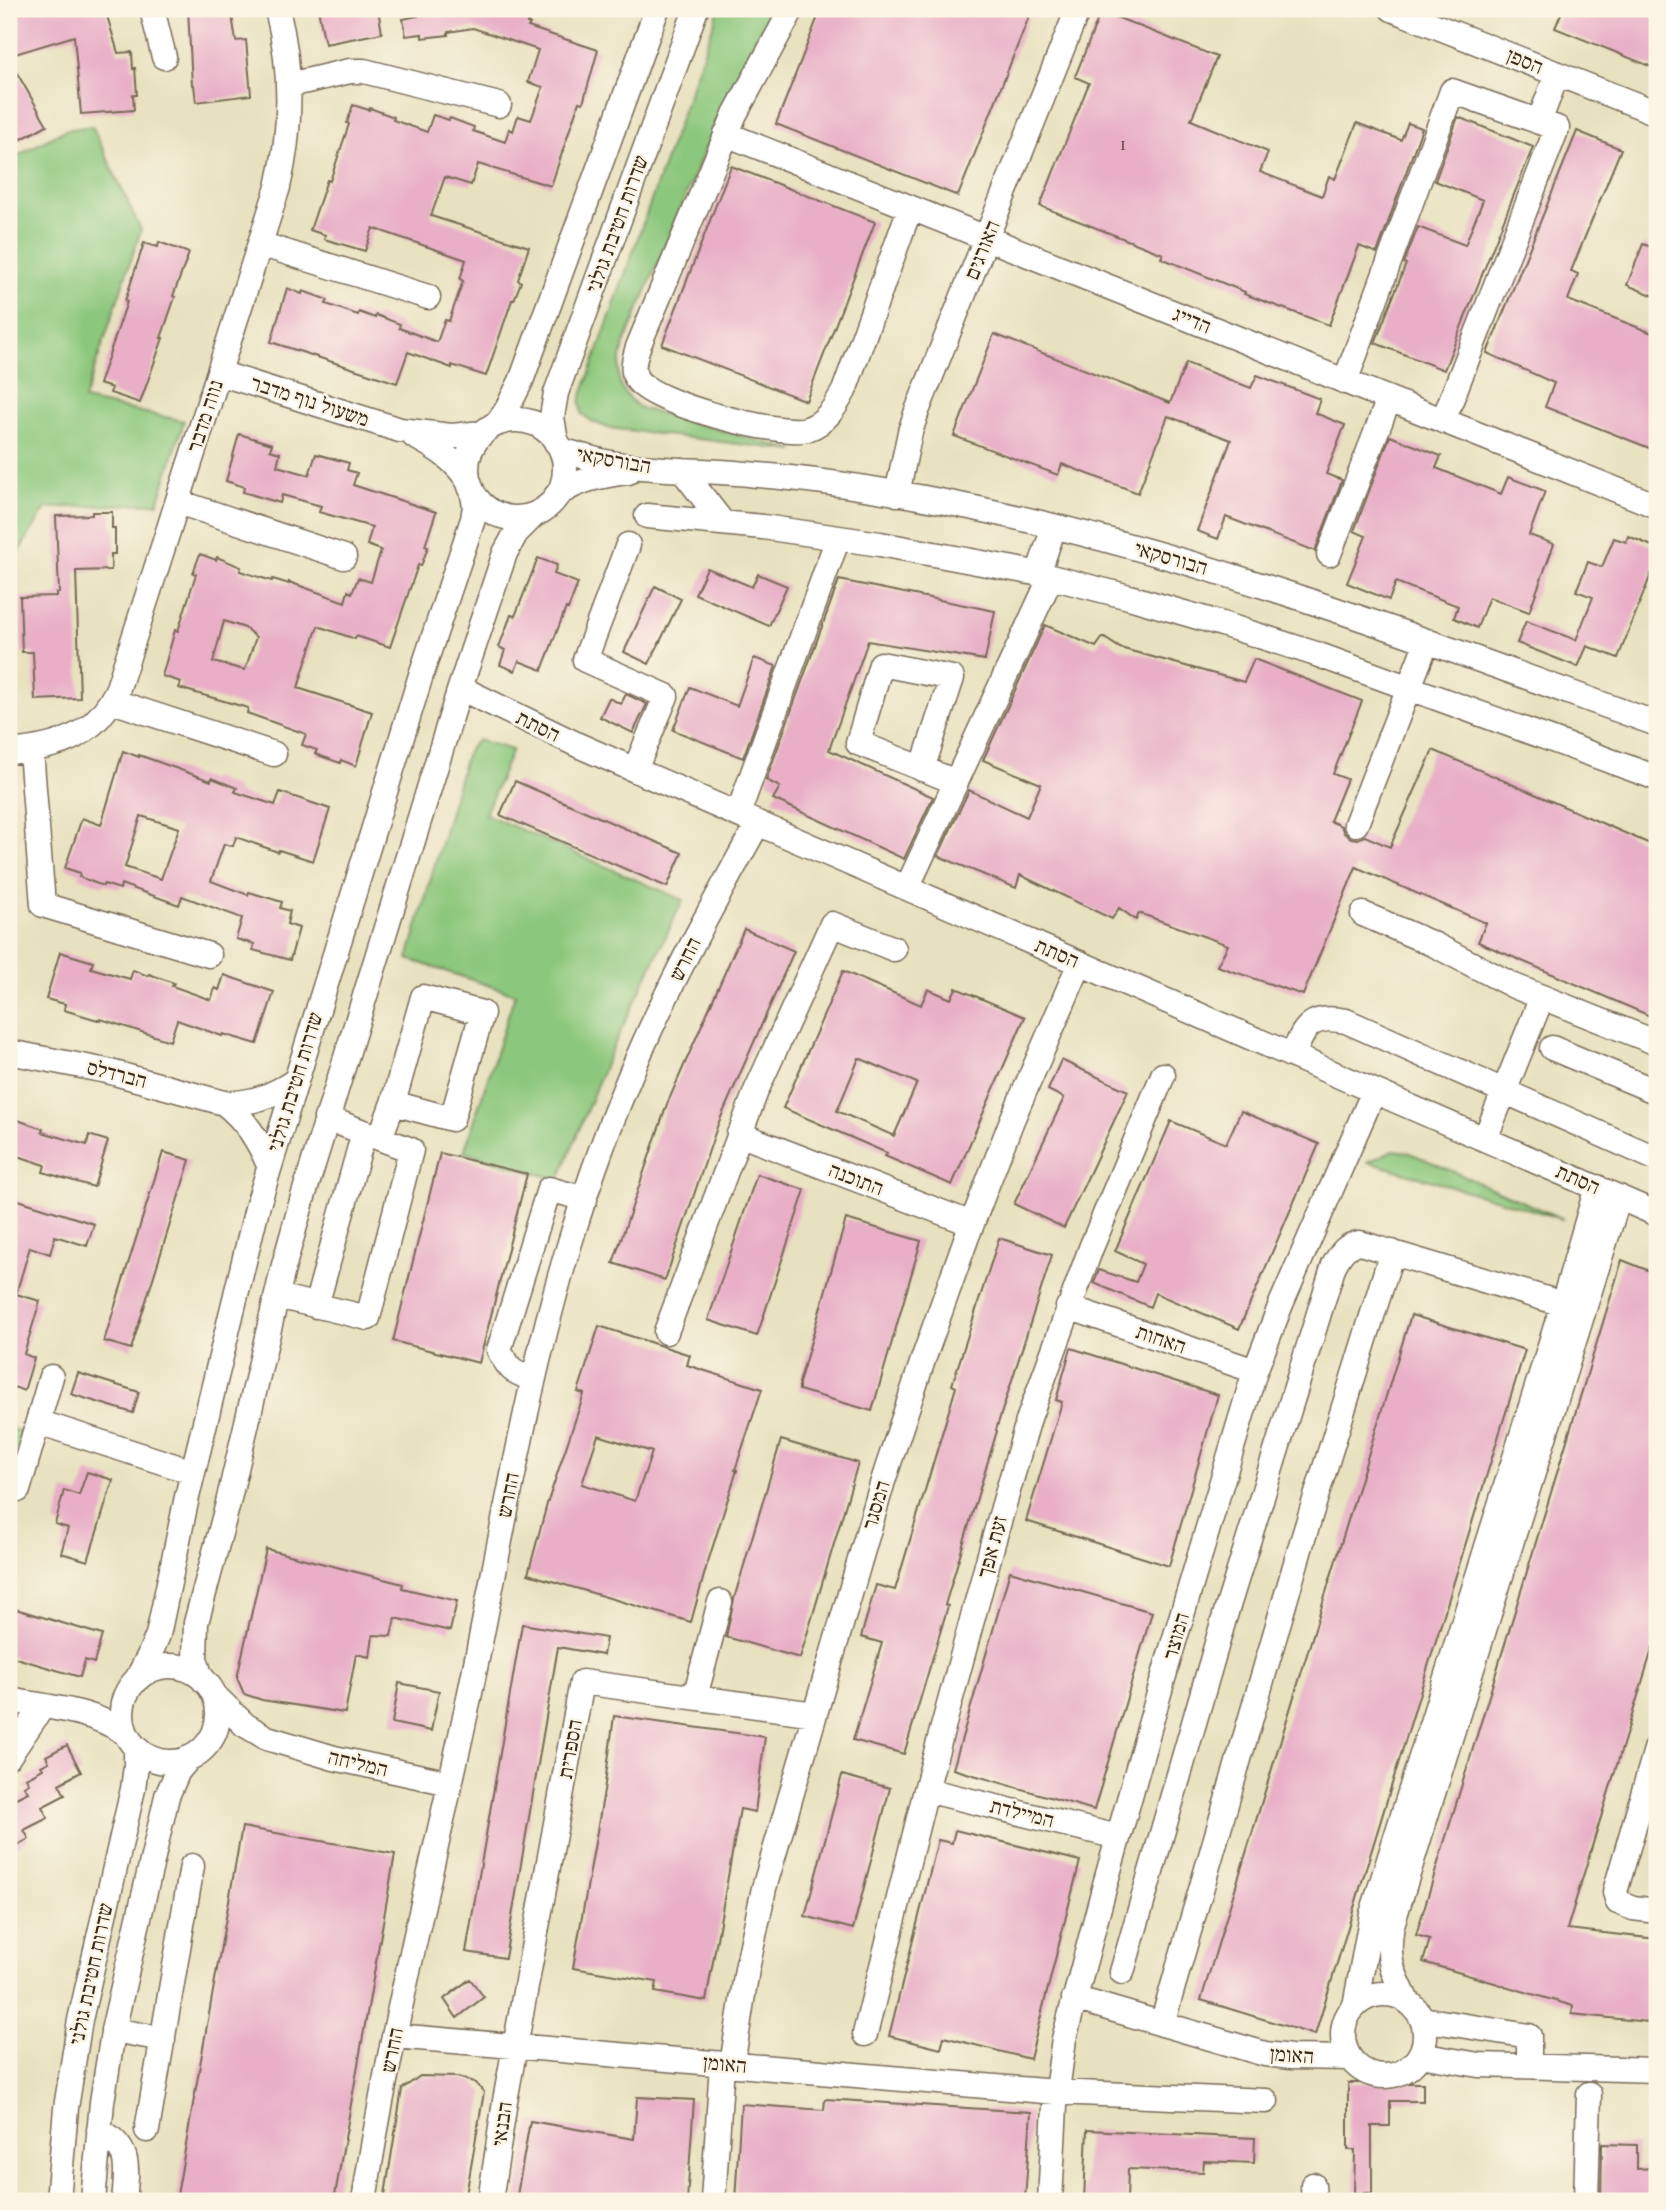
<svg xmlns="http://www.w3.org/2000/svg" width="1666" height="2210" viewBox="0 0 1666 2210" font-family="'IM FELL French Canon','Frank Ruhl Libre',serif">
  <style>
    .green { fill: #8bc77c; stroke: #63784d; stroke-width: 2 }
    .building { fill: #e8afc7; fill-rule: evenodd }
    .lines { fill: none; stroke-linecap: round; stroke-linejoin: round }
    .minor-casing { stroke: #786a56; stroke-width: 27 }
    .minor { stroke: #fff; stroke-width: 24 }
    .labels { text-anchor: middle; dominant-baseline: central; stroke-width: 5; stroke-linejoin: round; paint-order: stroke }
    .number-label { font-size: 18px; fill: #664b48 }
    .street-label { font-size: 21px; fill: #3b2a1e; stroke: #fcf5e5 }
  </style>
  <rect width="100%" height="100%" fill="#fcf5e5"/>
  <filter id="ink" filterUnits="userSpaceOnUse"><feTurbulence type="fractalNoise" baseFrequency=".0143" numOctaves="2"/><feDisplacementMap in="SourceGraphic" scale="14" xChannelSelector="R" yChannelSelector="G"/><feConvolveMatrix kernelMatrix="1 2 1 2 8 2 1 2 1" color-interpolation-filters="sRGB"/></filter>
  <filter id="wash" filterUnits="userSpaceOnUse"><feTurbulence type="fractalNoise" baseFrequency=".00686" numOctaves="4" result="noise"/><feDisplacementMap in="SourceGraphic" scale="28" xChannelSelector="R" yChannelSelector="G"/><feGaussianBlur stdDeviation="1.57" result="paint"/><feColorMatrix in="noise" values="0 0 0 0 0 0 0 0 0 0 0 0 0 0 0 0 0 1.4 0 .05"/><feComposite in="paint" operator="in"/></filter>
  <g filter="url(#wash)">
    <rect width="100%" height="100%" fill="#e8e1bf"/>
    <path class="green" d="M719 9H772L733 82 624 344C617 375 613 388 640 408L795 451 609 428 593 422 582 414 580 401Z
      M92 126 141 230 84 400 184 421 158 503 46 508 9 567V160L65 130Z
      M478 740 512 750 485 814 683 900 606 1062 559 1180 464 1152 515 994 408 959 465 758 470 748Z
      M1393 1150 1408 1152 1563 1219 1368 1162Z
      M9 1428 22 1432 9 1474Z"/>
    <g id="blocks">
      <path class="building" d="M9 9H105L118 53 132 52 133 69 135 68 137 95H133L134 110 81 114 74 36 9 56Z
        M188 9H231L236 41 246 40 251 95 196 102 194 85H192Z
        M318 9H378L382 33 325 44Z
        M417 9H531L527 23 530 24 528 27 598 50 583 103 579 102 551 186 478 164 471 185 445 177 431 216 529 247 518 280 521 282 514 300H512L486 376 452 365V368L408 352 397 383 271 342 287 288 302 294 303 291 328 300 326 304 358 315 359 312 375 318 376 315 400 324 399 328 437 342 445 320 449 321 463 281 460 279 466 260 373 228 365 251 324 239 325 235 310 230 327 180 330 181 349 124 347 123 353 105 369 110 370 108 394 117 393 120 427 132 433 115 449 120 450 118 474 127 473 131 505 142 509 129 513 131 518 116 531 120 543 87 528 82 538 50 473 28 448 32V35L422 38V34L406 36 403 19 418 16Z
        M821 9H1032L958 196 776 124Z
        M1563 9H1657V69L1555 28Z
        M1101 11 1217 57 1191 120 1268 152 1260 172 1322 196 1329 176 1335 179 1357 123 1401 140 1408 123 1422 128 1377 253 1359 246 1329 325 1244 294 1245 292 1161 258 1163 254 1040 206 1089 83 1075 77Z
        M9 59 47 125 9 146Z
        M1458 117 1533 147 1444 370 1375 343 1406 264 1404 263 1418 227 1465 245 1483 200 1435 181Z
        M1577 131 1621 149 1571 271 1578 274 1568 300 1657 335V451L1545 407 1554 383 1487 353Z
        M731 166 875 222 806 401 662 345Z
        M159 242 189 253 173 296 175 297 161 338H163L140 403 110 393 112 388 99 384 127 302 125 301 144 243 158 247Z
        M1643 244 1657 249V297L1627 285Z
        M994 334 1170 403 1186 363 1251 388 1257 375 1320 399 1315 413 1345 425 1326 474 1342 480 1315 551 1226 517 1218 539 1197 531 1231 440 1168 416 1138 493 1062 464 1058 475 954 436Z
        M239 434 272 444 270 450 280 453 277 466 309 475 316 454 349 463 347 470 357 473 353 485 436 512 425 546 428 547 421 566 418 565 390 647 356 636 355 639 318 626 303 671 298 688 372 712 356 766 341 760 340 763 315 754 317 750 302 745 306 734 247 713 248 708 179 688 181 682 162 676 175 630 178 631 196 574 193 573 200 554 216 560 217 557 241 567 240 571 272 581 273 579 289 584V582L345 602 348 591 352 593 358 578 371 582 381 550 367 545 372 527 319 512 321 506 282 495 280 503 243 492 244 487 226 481ZM224 621 245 628 256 637 245 670 213 662Z
        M1390 436 1441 456 1436 468 1501 494 1508 477 1545 491 1529 535 1554 544 1529 612 1489 597 1477 628 1454 618 1458 606 1396 582 1389 600 1347 583 1366 536 1354 531Z
        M92 512H112V528H115V554H111V570L76 571 80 698 35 700 33 652H22L20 597 56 596V593H59L56 516 92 515Z
        M1628 536 1657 548V559L1618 658 1587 646 1578 667 1517 643 1526 621 1576 640 1593 597 1576 591 1588 562 1602 567 1614 538 1626 542Z
        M538 558 557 565 554 574 578 583 568 609 566 608 542 670 519 661 515 671 500 665 505 650 499 647 511 615 515 616Z
        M707 568 752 587 758 574 787 586 769 626 695 594Z
        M839 580 995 611 985 660 868 641 829 750 933 797 904 859 773 799 780 787 766 780Z
        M655 586 681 599 649 664 624 652Z
        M1045 625 1096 647 1103 637 1120 648 1244 682 1254 659 1362 701 1333 774 1347 779 1330 821 1341 826 1344 833 1351 838 1358 839 1365 836 1390 847 1433 750 1657 847V1019L1478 942 1486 923 1356 867 1303 995 1217 966 1228 945 1139 913 1136 920 1119 908 1112 919 1020 875 1016 888 938 856 969 790 1027 817 1041 784 983 760Z
        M754 658 776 666 743 758 673 730 690 687 737 706Z
        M626 694 647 704 633 733 600 717 609 698 621 704Z
        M123 751 139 757V755L211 781 212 778 237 788 235 792 275 805 280 792 330 809 313 861 279 850 278 852 236 837 233 846 224 844 211 881 248 895 249 892 282 902 280 908 290 911 287 924 299 928 290 960 253 950 254 944 236 939 242 918 182 896 179 905 121 884 120 889 104 884 103 886 79 877 80 873 65 868 82 818 101 825ZM141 816 179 828 161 879 125 867Z
        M515 781 682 853 667 887 500 815Z
        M744 929 794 951 718 1124 665 1280 613 1263 667 1104Z
        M60 952 93 962 91 968 130 979 133 970 148 976 149 974 174 983 172 986 211 1000 215 988 219 990 224 975 274 992 257 1044 223 1034 222 1036 177 1020 170 1041 101 1019V1021L64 1010 65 1004 46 999Z
        M843 971 921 1005 928 989 951 999 956 988 1025 1017 952 1185 885 1156 887 1153 783 1108ZM859 1058 917 1083 894 1136 837 1111Z
        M1061 1060 1128 1091 1064 1228 1014 1204 1064 1098 1048 1090Z
        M1241 1111 1319 1144 1239 1329 1155 1293 1150 1307 1094 1283 1099 1270 1136 1282 1143 1264 1115 1251 1171 1121 1226 1144Z
        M12 1118 43 1129 42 1132 87 1145 89 1135 108 1141 94 1187 43 1172 45 1165 9 1153V1129Z
        M163 1152 190 1160 131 1349 104 1341Z
        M440 1153 527 1174 479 1363 393 1341Z
        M757 1174 805 1190 757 1336 708 1320Z
        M9 1197 94 1224 87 1246 55 1236 50 1254 30 1247 16 1294 40 1301 24 1354 34 1358 24 1391 14 1387 13 1389 9 1388Z
        M846 1219 921 1241 872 1411 799 1390V1383Z
        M999 1238 1052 1255 996 1430 997 1431 945 1605 948 1606 904 1754 853 1740 882 1643 861 1637 876 1585 895 1590 956 1387 952 1385Z
        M1622 1260 1657 1274V1633L1567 1929 1657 1939V2023L1572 2014 1573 2006 1423 1962 1430 1939 1416 1935Z
        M1411 1315 1525 1350 1315 2035 1201 2000Z
        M599 1326 690 1355 687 1365 762 1389 735 1470H737L706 1568 691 1622 528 1574 547 1504 584 1394 578 1392ZM598 1435 652 1452 635 1501 582 1484Z
        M1071 1348 1218 1395 1169 1566 1026 1521 1062 1402 1056 1400Z
        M78 1373 139 1392 133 1413 71 1394Z
        M781 1440 858 1463 800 1658 726 1637 734 1599Z
        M87 1472 113 1480 88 1561 61 1553 68 1528 55 1524 64 1490 79 1495Z
        M266 1549 403 1584 402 1588 457 1601 450 1631 395 1618 391 1636 373 1635 370 1657 356 1654 345 1713 262 1700 244 1694 237 1678Z
        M1010 1571 1152 1612 1094 1810 953 1769Z
        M9 1607 102 1635 94 1663 85 1660 80 1677 9 1656Z
        M522 1624 606 1638 603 1655 558 1647 505 1958 466 1952Z
        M399 1683 439 1691 431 1731 392 1723Z
        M614 1716 765 1737 755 1812 740 1809 706 2001 655 1992 657 1982 573 1968 604 1791Z
        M67 1745 81 1772 59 1784 65 1795 42 1807 48 1818 24 1830 29 1839 9 1850V1800L14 1808 10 1801 28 1792 24 1786 29 1783 26 1778 43 1769 41 1766 49 1762 46 1756Z
        M842 1775 890 1788 853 1929 805 1916Z
        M242 1827 395 1854 334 2201H176Z
        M955 1830 1080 1861 1030 2059 944 2037 941 2049 889 2036 938 1840 952 1843Z
        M470 1979 484 1997 457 2018 444 1999Z
        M420 2076 457 2077 474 2082 484 2092 465 2201H384L402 2089Z
        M1348 2083H1423V2101H1390V2126H1372V2193H1354L1355 2150H1348Z
        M637 2097 694 2100 687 2201H516L530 2121 634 2139Z
        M825 2099 1031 2112 1025 2201H735L741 2104 824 2110Z
        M1087 2130 1255 2138 1254 2163 1204 2161 1203 2172 1128 2169 1127 2201H1084Z
        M1602 2144 1637 2145V2169L1657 2168V2201H1601Z"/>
    </g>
  </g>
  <g filter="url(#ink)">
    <use href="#blocks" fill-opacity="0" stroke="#786a56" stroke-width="2"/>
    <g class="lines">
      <g class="minor-casing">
        <path id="minor" d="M152 9 164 57
          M792 9 735 114 638 347C635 357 631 368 636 378 648 403 782 437 807 429 826 423 835 407 844 391L910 208
          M1392 9 1657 113
          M289 85 350 71H364L499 105
          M1539 122 1557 74
          M726 134 1657 506
          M260 244 428 297
          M219 373 400 430 451 436 483 433
          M1345 382 1452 91 1557 128 1443 421
          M467 469a49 49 0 1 1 98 0a49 49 0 1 1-98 0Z
          M497 424 506 411 521 381 657 9
          M414 436C437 448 457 461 470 484
          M556 442 552 417 556 393 696 9
          M561 450C579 455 598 461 616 464 663 471 711 470 758 475 821 480 883 490 945 502 1190 550 1423 640 1657 724
          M682 470 723 523
          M897 494 910 432 917 411 1078 9
          M556 496C577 480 602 475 628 472
          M178 502 344 557
          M647 516 763 527 880 544 1035 573 1129 597 1222 624 1316 654 1657 778
          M628 545 585 660 666 696 635 770
          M1329 554 1389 399
          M1038 574 1054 527
          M460 688 580 746 1657 1214
          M112 701 274 754
          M31 750 43 905 209 955
          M9 752C59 748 96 736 118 688L278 187C292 128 292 68 277 9
          M922 769 952 678 881 664 858 743 956 782
          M738 814 838 538
          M1356 824 1427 641
          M907 888 1051 577
          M1363 914 1435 945 1514 986 1657 1043
          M1552 1048 1657 1092
          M9 1052 107 1071 224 1103C251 1104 272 1096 295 1081
          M1293 1056C1304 1026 1311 1014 1346 1021L1657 1159
          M224 1103C246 1120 258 1140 269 1165
          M739 1134 972 1224
          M380 1138 393 1103 423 997 482 1013 452 1119 393 1103
          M1485 1139 1542 997
          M277 1296 368 1318 411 1150 326 1118
          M316 1306 364 1132
          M1068 1307 1255 1371
          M666 1332 756 1091 832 924 894 949
          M533 1379C513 1372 509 1370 499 1350L549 1189 585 1199
          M38 1422 193 1472
          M18 1490 51 1377
          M122 1714a48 48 0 1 1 96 0a48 48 0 1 1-96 0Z
          M136 1681 149 1656 158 1635 187 1497 257 1208 421 675 473 519 475 506 472 490
          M204 1681 199 1672 195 1658 196 1623 227 1507 284 1265 303 1197 460 688 505 553 516 533 535 514
          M215 1696 245 1725 267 1738 334 1758 450 1783
          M695 1697 720 1602
          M9 1700C48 1707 92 1710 125 1733
          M1657 1746 1615 1892 1618 1902 1633 1908 1657 1911
          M9 1756 43 1706
          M926 1790 1118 1837
          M1122 1972 1224 1619 1334 1265C1341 1253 1345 1245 1360 1243L1563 1304 1583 1313
          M1343 2035a41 41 0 1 1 82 0a41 41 0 1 1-82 0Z
          M1074 1998 1265 2054 1291 2057 1350 2058
          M1407 2001C1392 1971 1386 1959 1392 1925L1619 1197
          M1355 2006 1372 1914 1563 1304 1597 1187
          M1422 2019 1529 2036V2066
          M1162 2024 1302 1542 1392 1252
          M113 2030 163 2039
          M865 2034 926 1790 994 1539 1029 1418 1091 1248 1163 1075
          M395 2036 1056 2092 1266 2101
          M1420 2055 1479 2065 1657 2070
          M732 2065 747 1969 764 1888 883 1481 924 1357 966 1239 1012 1120 1080 963
          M99 2130C132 2148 127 2168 124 2201
          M147 2130 192 1866
          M1313 2185 1314 2201
          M58 2201 66 2108 80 2020 133 1789 136 1766V1748
          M93 2201 102 2102 114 2026 167 1796 178 1771 189 1758
          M364 2201C389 2037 431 1875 466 1712 498 1561 521 1408 565 1259 586 1188 612 1116 642 1048 676 971 717 897 758 823
          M490 2201 505 2101 582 1682 815 1714
          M713 2201 722 2064
          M1050 2201 1055 2106 1064 2039 1106 1881 1167 1665 1255 1371 1281 1304 1374 1091
          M1586 2201 1589 2094"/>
      </g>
      <use href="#minor" class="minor"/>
    </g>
  </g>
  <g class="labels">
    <g class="number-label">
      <text x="1123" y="144">1</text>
    </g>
    <g class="street-label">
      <text transform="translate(1525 61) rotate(22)">הספן</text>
      <text transform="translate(617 224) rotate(-70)">שדרות חטיבת גולני</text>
      <text transform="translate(982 250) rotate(-68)">האורגים</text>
      <text transform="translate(1192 320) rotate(22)">הדייג</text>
      <text transform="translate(310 401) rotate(18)">משעול נוף מדבר</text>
      <text transform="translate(205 416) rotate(-72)">נווה מדבר</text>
      <text transform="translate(614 460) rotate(10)">הבורסקאי</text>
      <text transform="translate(1171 558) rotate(16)">הבורסקאי</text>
      <text transform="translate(538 726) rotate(26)">הסתת</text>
      <text transform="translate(1057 953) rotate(23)">הסתת</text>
      <text transform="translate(685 959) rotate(-64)">החרש</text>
      <text transform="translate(117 1074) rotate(14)">הברדלס</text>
      <text transform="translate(295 1082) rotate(-73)">שדרות חטיבת גולני</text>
      <text transform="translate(856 1179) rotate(21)">התוכנה</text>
      <text transform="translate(1578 1179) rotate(24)">הסתת</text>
      <text transform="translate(1161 1339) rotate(19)">האחות</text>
      <text transform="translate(508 1495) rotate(-79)">החרש</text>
      <text transform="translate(876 1505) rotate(-73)">המסגר</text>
      <text transform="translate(992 1547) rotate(-75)">זעת אפך</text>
      <text transform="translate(1176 1636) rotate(-74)">המוצר</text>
      <text transform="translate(570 1749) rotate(-80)">הספרית</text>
      <text transform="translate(358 1763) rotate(13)">המליחה</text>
      <text transform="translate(1022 1813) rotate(14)">המיילדת</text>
      <text transform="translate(91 1974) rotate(-78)">שדרות חטיבת גולני</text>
      <text transform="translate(392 2050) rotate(-79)">החרש</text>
      <text transform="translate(1292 2055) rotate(4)">האומן</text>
      <text transform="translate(725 2064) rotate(5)">האומן</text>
      <text transform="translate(502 2124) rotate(-82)">הבנאי</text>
    </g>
  </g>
  <rect width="1666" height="2210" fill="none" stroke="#fcf5e5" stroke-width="35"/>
</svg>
